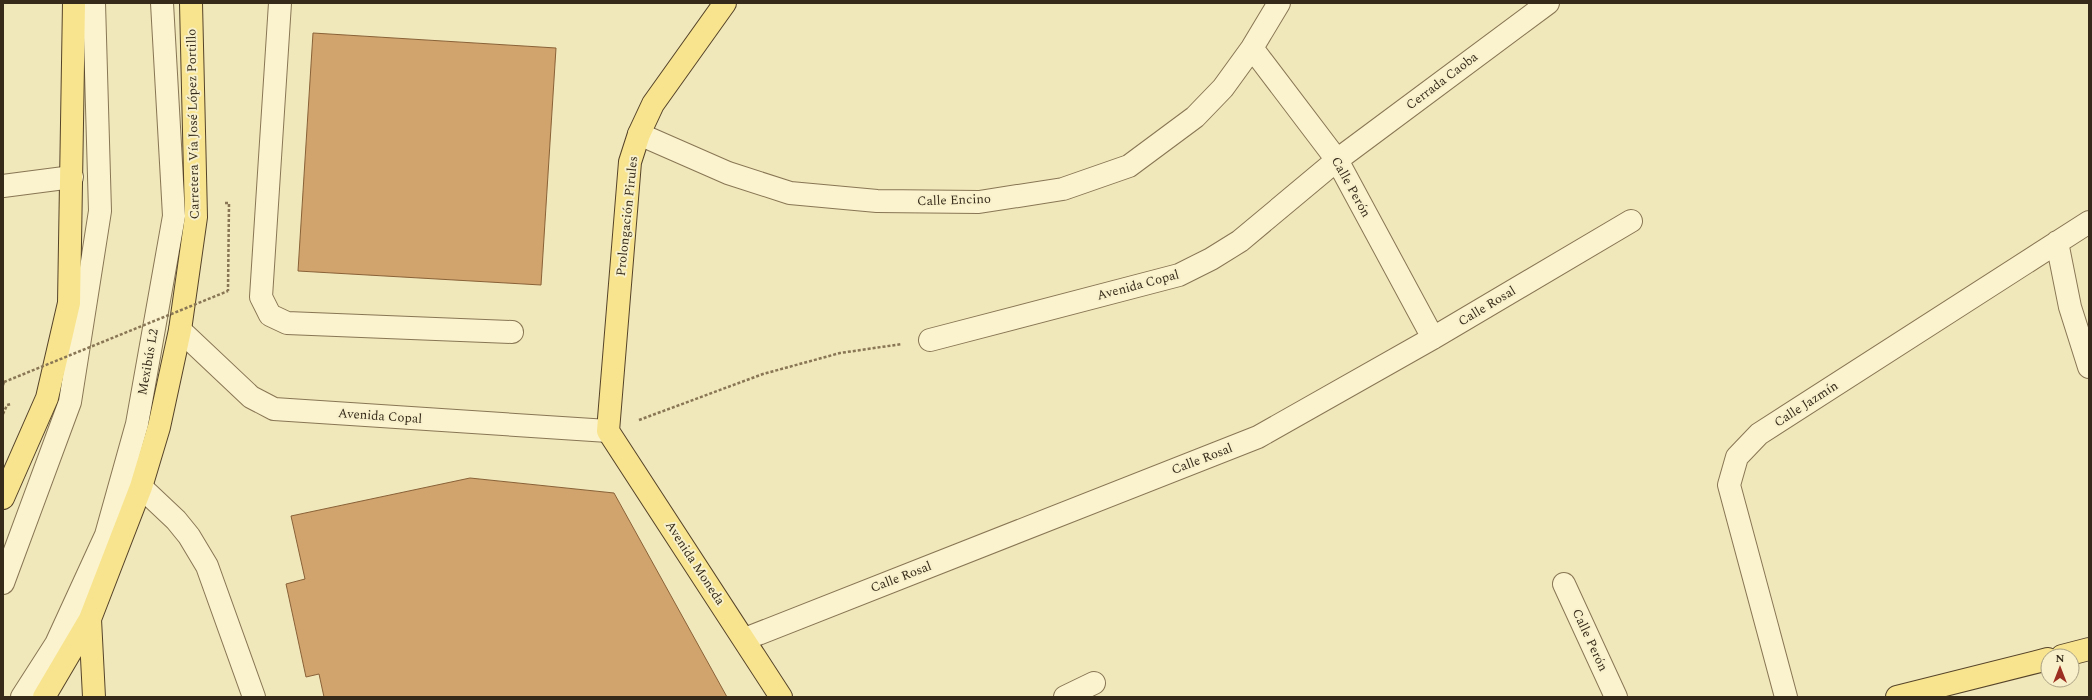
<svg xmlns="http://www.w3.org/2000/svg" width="2092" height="700" viewBox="0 0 2092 700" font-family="Spectral,serif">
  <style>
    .building { fill: #d1a36d; stroke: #896238 }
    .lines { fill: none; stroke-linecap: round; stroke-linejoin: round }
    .minor-casing { stroke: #887654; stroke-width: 24 }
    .major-casing { stroke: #554329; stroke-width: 24 }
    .path { stroke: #887654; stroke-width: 2.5; stroke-dasharray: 3 2; stroke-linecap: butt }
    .minor { stroke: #fbf3cd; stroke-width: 22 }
    .major { stroke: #f8e48e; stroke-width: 22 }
    .path-bridge { stroke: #887654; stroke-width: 2.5; stroke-dasharray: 3 2; stroke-linecap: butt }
    .labels { text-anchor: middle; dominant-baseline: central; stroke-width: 4; stroke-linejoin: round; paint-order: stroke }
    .street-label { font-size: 13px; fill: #362b1a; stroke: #f7f0ca }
  </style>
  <rect width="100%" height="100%" fill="#f0e7ba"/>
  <path class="building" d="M313 33 556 48 541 285 298 271Z
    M470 478 614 493 727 697H324L319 674 306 677 286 584 305 579 291 516Z"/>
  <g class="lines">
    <g class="minor-casing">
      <path id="minor" d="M280 3 261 297 270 315 287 323 512 332
        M1252 48 1337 160 1433 338
        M639 134 728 173 790 193 877 201 979 202 1063 189 1129 166 1195 117 1223 88 1252 48 1279 3
        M3 186 72 177
        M2057 242 2070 307 2089 367
        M180 330 251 397 274 409 608 431
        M930 340 1179 275 1211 259 1240 241 1337 160 1548 3
        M141 487 176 520 189 536 207 566 254 697
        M3 583 70 402 100 211 94 3
        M1564 584 1616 697
        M745 639 1258 437 1433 338 1631 221
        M22 697 56 644 106 535 137 424 174 216 162 3
        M1065 697 1094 683
        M1786 697 1729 485 1737 457 1759 434 2089 222"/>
    </g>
    <g class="major-casing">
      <path id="major" d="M725 3 653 104 639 134 630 162 608 431 781 697
        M3 498 47 398 69 303 74 3
        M90 619 94 697
        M2062 656 2089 649
        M44 697 90 619 141 487 159 427 180 330 196 217 191 3
        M1897 697 2048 659"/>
    </g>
    <path class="path" d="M225 203H229L228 291
      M3 385 4 382
      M3 414 7 405 11 404
      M639 420 763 374 840 353 902 344"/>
    <use href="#minor" class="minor"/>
    <use href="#major" class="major"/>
    <path class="path-bridge" d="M4 382 228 291"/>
  </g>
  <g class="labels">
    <g class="street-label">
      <text transform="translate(1442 81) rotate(-37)">Cerrada Caoba</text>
      <text transform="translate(193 124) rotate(-91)">Carretera Vía José López Portillo</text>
      <text transform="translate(1351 187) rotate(61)">Calle Perón</text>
      <text transform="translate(954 200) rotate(-2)">Calle Encino</text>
      <text transform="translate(627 216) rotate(-84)">Prolongación Pirules</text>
      <text transform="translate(1138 285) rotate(-15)">Avenida Copal</text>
      <text transform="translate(1487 306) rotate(-31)">Calle Rosal</text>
      <text transform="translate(148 362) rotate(-80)">Mexibús L2</text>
      <text transform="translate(1806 404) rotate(-33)">Calle Jazmín</text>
      <text transform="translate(380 416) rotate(4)">Avenida Copal</text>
      <text transform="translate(1202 459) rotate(-21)">Calle Rosal</text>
      <text transform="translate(695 563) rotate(57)">Avenida Moneda</text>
      <text transform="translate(901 577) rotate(-21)">Calle Rosal</text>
      <text transform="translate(1590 640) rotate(65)">Calle Perón</text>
    </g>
  </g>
  <rect width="2092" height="700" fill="none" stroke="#362b1a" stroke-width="8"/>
  <g transform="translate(2060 668)"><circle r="19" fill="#f7f0ca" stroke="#aaa184"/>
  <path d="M0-3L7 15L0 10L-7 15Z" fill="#9b2e20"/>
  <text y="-6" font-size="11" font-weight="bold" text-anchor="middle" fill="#362b1a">N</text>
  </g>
</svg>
